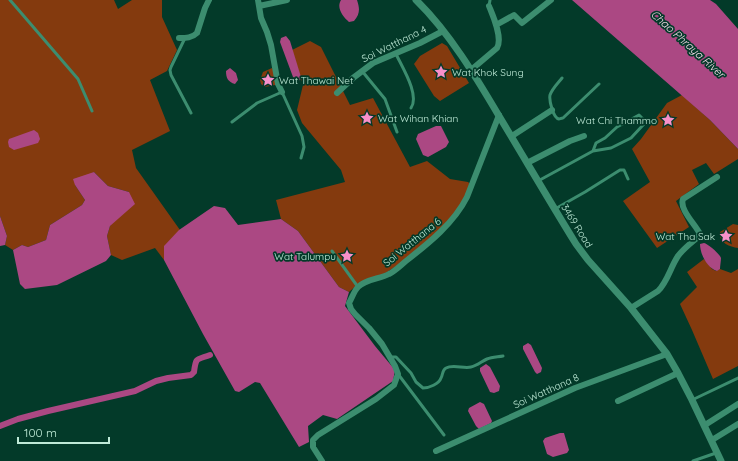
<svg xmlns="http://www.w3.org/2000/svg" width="738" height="461" viewBox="0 0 738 461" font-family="Quicksand,sans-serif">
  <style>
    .green { fill: #843a0e }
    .water { fill: #ab4883 }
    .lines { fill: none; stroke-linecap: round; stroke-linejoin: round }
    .canal { stroke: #ab4883; stroke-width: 6 }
    .service { stroke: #3c8d6f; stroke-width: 3 }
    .minor { stroke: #3c8d6f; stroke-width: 6 }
    .tertiary { stroke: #3c8d6f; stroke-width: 7 }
    .labels { text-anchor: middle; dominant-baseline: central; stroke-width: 3.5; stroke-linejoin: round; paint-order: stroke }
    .street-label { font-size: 10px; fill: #bfead7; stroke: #033a29 }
    .poi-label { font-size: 10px; fill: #bfead7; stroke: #033a29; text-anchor: start }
    .water-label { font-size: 11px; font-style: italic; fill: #f2d7e5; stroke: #033a29 }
  </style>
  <rect width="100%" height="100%" fill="#033a29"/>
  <path class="green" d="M0 0H114L118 9 132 0H162V17L177 50 167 71 150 80 170 131 132 150 136 168 180 230 165 246 164 260 155 248 122 260 111 255 107 236 110 226 129 192 108 186 94 172 75 185 85 200 82 205 50 225 46 240 28 247 22 245 13 250 5 245 7 236 0 216Z
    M310 41 321 47 350 105 373 98 410 167 427 161 450 179 468 182 471 185 462 204 446 224 410 257 384 274 359 283 349 292 339 287 298 231 281 219 276 200 345 182 341 170 302 123 297 110 303 85 292 50Z
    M442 43 447 46 469 83 440 101 434 96 414 64 420 56Z
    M272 68 274 71 276 82 275 85 265 87 261 84 260 80 263 72Z
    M682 95 710 120 738 149V159L714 174 706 163 692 170 699 184 676 201 689 227 657 248 623 201 650 182 632 149 641 139 667 103Z
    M733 224 738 225V248C729 247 718 242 720 232Z
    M704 259 712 269 716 271 720 269 731 273 738 269V366L713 379 692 330 680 304 697 287 687 272Z"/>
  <path class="water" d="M341 0H357C360 9 360 14 354 21L349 22C343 17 336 8 341 0Z
    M572 0H710L716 4 738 29V149L710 120Z
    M286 36 290 41 301 77 300 80 296 81 293 77 280 42 281 38Z
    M230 68 236 73 238 80 235 84C228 82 226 78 226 71Z
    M436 126H441L449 142 446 147 428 157 423 155 416 139 418 134Z
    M34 130 38 133 40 139 38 143 14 150 9 147 8 142 9 139Z
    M94 172 108 186 129 192 135 204 110 226 107 236 111 255 106 261 57 285 25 289 20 284 13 250 22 245 28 247 46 240 50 225 82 205 85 200 75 185 73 179Z
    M214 206 225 208 238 225 281 219 298 231 339 287 349 292 345 306 375 346 395 370 393 381 337 419 323 415 308 426 309 442 299 447 260 383 255 382 239 392 235 391 203 334 164 260V246L179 230Z
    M0 216 7 236 5 245 0 246Z
    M704 243C708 244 720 254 721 258 721 261 720 266 720 269L717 271C707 268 700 254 700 244Z
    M528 343 531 345 542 368 541 372 537 374 535 372 523 349V346Z
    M486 364 490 367 500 386 499 391 494 393 490 392 480 371V368Z
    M480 402 484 404 492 421 491 423 479 429 476 426 468 411 469 408Z
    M560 433H564L569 450 567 453 553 457 547 454 543 441 545 438Z"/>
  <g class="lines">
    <path class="canal" d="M0 426 18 419 48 411 135 391 156 381 168 378 191 375 194 372C196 357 196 360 210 355"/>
    <path class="service" d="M10 0 78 79 92 111
      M489 6 490 0
      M185 38 171 67 170 70 171 75 191 113
      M396 54C402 67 420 95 411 108
      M362 71 385 99 397 132
      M562 78C558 83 552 89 550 95 549 100 553 118 559 119 560 119 561 118 563 118L599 84
      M232 122 257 103 282 92 302 136 304 147 301 158
      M538 181 593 151 611 148 631 138 644 124 643 119 639 115 617 127 605 138 596 143 593 151
      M555 209 585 192 620 170H624L628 179
      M332 251 358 287
      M391 357H396L411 373 416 382 423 388C429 388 439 384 441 378 443 375 442 370 446 368 453 364 464 369 471 367 477 366 482 361 487 359 492 357 498 357 503 356
      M398 374 444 435
      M692 400 738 378
      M693 461 716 453"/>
    <path class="minor" d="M258 0 261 18 267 32 271 45 278 84 282 92
      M259 6 287 0
      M496 25 514 15 522 23 551 0
      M179 38C186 38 192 38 197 33L205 8 209 0
      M471 70 497 48C503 38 493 16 489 6
      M337 93 353 78 373 63 420 43 443 31
      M512 136 552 110
      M527 163 570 141 584 136
      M631 308 658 291C668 281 670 268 678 256 683 249 691 243 698 237L700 234C695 224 679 209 683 199L717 177
      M618 401 678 373
      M705 425 738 404
      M712 440 738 424
      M436 451 575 388 667 354
      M322 461 313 447V440L318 435 376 399 394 385 398 374 395 366 382 344 369 328 355 314 351 309 349 303C352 298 354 291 358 287 366 279 380 279 389 274 395 271 401 265 406 261 429 243 454 223 467 197L499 115"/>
    <path class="tertiary" d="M416 0C449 32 476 77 499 116 525 159 550 202 576 244L588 260 631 308 667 354 678 373 692 400 721 461"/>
  </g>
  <defs>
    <g id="sight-bare" transform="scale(1.08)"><path d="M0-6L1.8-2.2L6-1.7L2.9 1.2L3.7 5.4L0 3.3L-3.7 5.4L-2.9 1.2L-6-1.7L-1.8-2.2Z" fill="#f890ca" stroke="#033a29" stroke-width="2.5" paint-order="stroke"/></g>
  </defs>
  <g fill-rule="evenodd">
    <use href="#sight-bare" x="441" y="72"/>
    <use href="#sight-bare" x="268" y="80"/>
    <use href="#sight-bare" x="367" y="118"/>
    <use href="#sight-bare" x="668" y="120"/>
    <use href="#sight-bare" x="726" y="236"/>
    <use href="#sight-bare" x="347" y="256"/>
  </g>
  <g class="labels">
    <g class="street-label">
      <text transform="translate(394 44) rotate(-26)">Soi Watthana 4</text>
      <text transform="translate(577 226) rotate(58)">3469 Road</text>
      <text transform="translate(412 242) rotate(-39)">Soi Watthana 6</text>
      <text transform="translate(546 391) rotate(-24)">Soi Watthana 8</text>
    </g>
    <g class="poi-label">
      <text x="452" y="72">Wat Khok Sung</text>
      <text x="279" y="80">Wat Thawai Net</text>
      <text x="378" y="118">Wat Wihan Khian</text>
      <text x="657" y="120" text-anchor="end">Wat Chi Thammo</text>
      <text x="715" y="236" text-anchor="end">Wat Tha Sak</text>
      <text x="336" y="256" text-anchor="end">Wat Talumpu</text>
    </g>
    <g class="water-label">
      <text transform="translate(688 44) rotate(42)">Chao Phraya River</text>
    </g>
  </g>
  <path d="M18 437v6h91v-6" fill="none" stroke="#bfead7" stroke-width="2"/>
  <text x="24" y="437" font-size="12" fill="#bfead7" stroke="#033a29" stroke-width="3" paint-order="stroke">100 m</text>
</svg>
